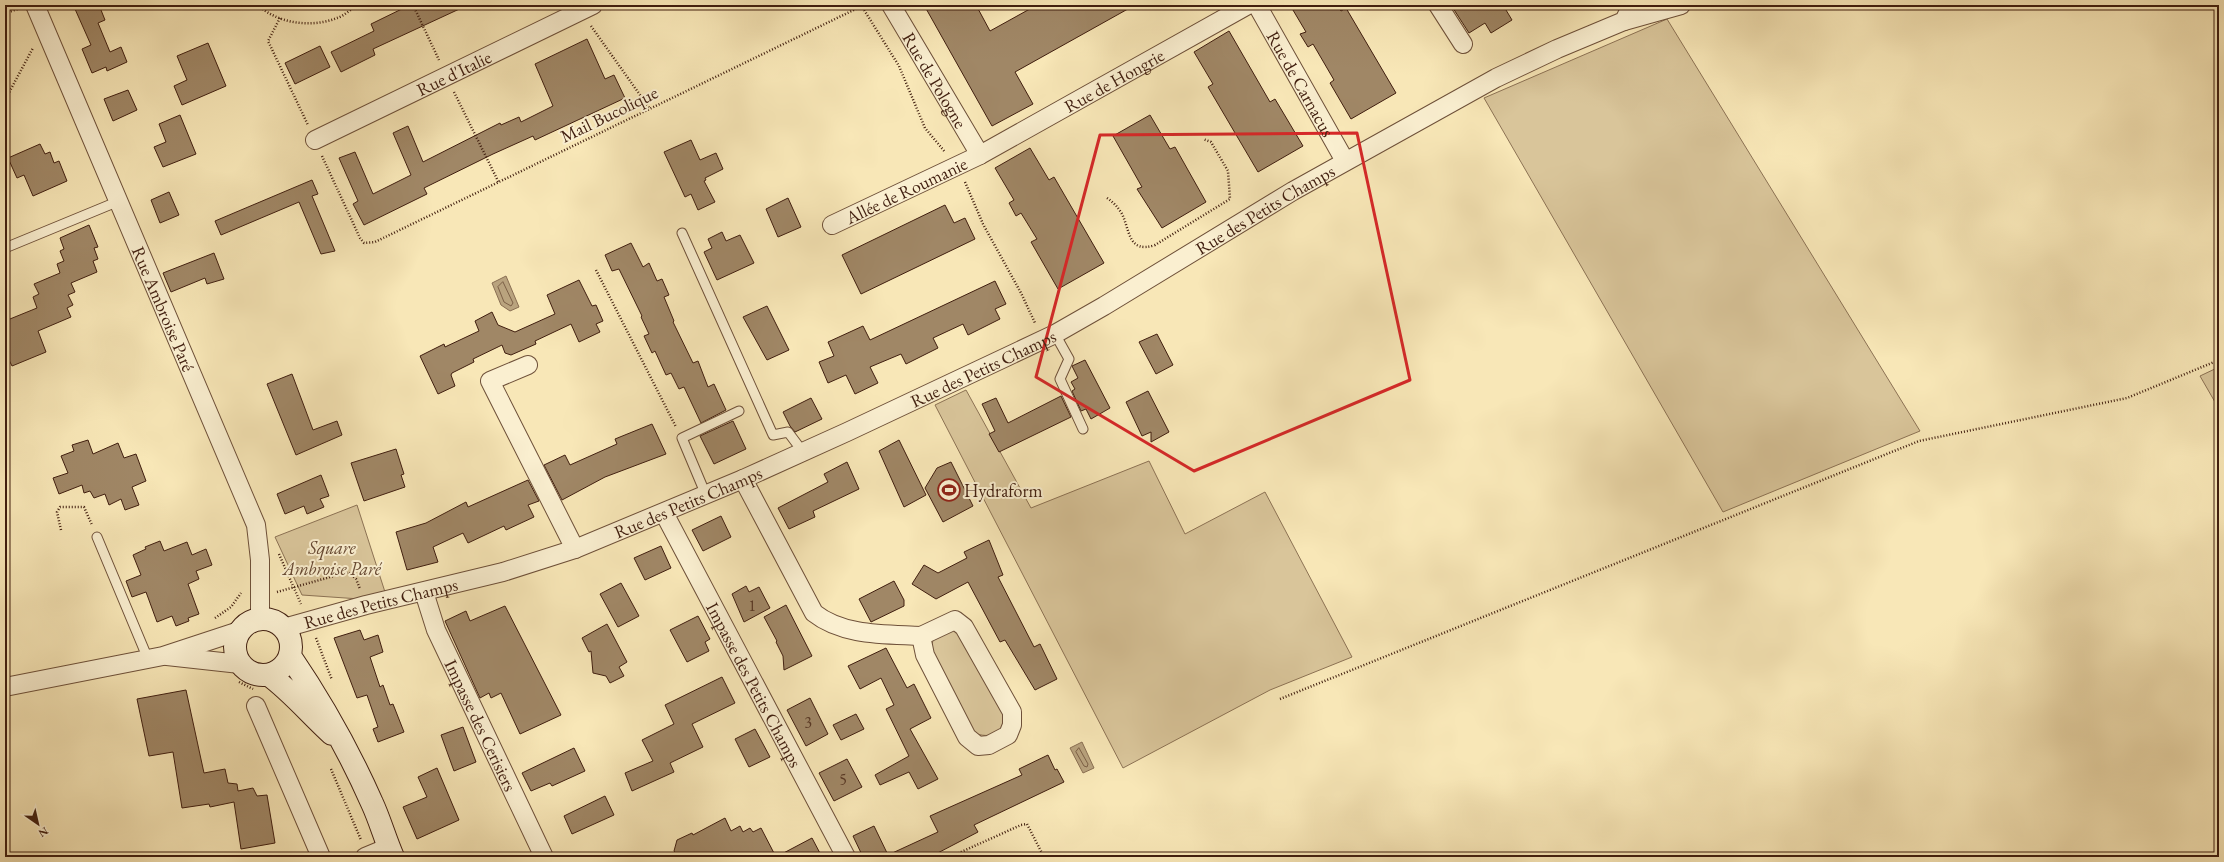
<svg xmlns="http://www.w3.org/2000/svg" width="2224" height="862" viewBox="0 0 2224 862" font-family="'EB Garamond',serif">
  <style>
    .green { fill: #d9c59a; stroke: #8c7254 }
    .water { fill: #b9a37e; stroke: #896e52 }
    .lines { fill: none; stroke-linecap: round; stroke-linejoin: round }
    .shore { stroke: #7c6046; stroke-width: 1 }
    .building { fill: #a08766; stroke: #401e0f }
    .lane-casing { stroke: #6e5039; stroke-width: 11 }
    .street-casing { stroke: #6e5039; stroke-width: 20 }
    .secondary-casing { stroke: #401e0f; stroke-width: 24 }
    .path { stroke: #401e0f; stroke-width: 2.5; stroke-dasharray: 1 2; stroke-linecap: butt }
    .lane { stroke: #faefd0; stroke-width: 9 }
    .street { stroke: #faefd0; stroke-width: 18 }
    .secondary { stroke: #faefd0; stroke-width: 22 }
    .marked { fill: none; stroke: #d62828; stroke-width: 3; stroke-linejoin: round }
    .labels { text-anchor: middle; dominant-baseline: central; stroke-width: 4; stroke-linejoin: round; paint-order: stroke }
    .number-label { font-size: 16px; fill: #583825 }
    .street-label { font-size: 18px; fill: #401e0f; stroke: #faefd0 }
    .poi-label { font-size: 18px; fill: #401e0f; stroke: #faefd0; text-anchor: start }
    .park-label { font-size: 18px; font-style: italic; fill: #664832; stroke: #faefd0 }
  </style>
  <rect width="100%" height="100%" fill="#f8e7b7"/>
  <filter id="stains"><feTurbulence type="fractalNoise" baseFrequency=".005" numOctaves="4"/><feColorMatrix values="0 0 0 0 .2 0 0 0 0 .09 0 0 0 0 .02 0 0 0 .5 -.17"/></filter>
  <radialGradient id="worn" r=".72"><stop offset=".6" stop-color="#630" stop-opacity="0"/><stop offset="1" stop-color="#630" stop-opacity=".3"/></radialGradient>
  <path class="green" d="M1667 19 1920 431 1723 512 1484 98Z
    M2219 367V409L2200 376Z
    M966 390 1031 508 1149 461 1185 534 1265 492 1352 657 1270 690 1123 768 935 405Z
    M357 505 385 592 360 599 302 595 275 537Z
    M954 629 962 633 1006 716C1004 734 990 739 974 733L932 651C930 635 941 633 954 629Z"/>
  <path class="water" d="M506 276 519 307 510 311 501 305 492 283Z
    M1082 742 1094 768 1083 773 1070 748Z"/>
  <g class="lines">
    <path class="shore" d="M503 282 513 303 511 306 504 302 498 287Z
      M1079 748 1088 764 1087 767 1084 766 1076 752Z"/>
  </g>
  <path class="building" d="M85 5H99L105 20 98 23 110 52 121 47 127 62 107 71 106 67 92 73 82 49 91 45 75 9Z
    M410 5H468L373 49 375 55 341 72 331 52 374 31 371 24Z
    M924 5H976L990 31 1037 5H1135L1015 72 1033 104 992 126Z
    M1290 5H1337L1341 11 1346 8 1396 93 1351 119 1330 83 1334 80 1313 44 1308 47 1300 34 1306 32Z
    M1451 5H1503L1512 20 1491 33 1485 23 1469 33Z
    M1229 31 1270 102 1275 99 1303 146 1258 172 1208 87 1213 84 1194 52Z
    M587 39 605 79 614 75 625 98 535 140 533 136 493 154 424 188 427 194 364 225 353 204 358 201 339 158 355 152 373 194 411 175 393 133 408 126 423 162 500 123 501 125 519 117 521 122 553 106 535 64Z
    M208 43 226 86 182 105 174 86 187 80 177 56Z
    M320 46 330 67 295 84 285 63Z
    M128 90 137 110 113 121 104 99Z
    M180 115 196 154 163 167 154 147 166 142 159 124Z
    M1150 115 1170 149 1175 147 1206 202 1162 228 1137 189 1142 187 1113 136Z
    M691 140 700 160 716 153 723 169 705 178 706 180 704 181 715 202 698 210 691 194 685 197 664 152Z
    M40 144 45 154 50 152 54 163 59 161 67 181 33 196 24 175 17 178 8 158Z
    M1030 148 1049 180 1054 177 1104 263 1058 289 1031 242 1037 239 1021 213 1016 216 1009 203 1014 200 995 168Z
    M312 180 318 194 312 196 335 251 321 254 299 202 221 235 215 221Z
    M169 192 179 215 160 223 151 200Z
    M788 198 801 227 778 237 766 209Z
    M945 205 954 223 965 218 975 239 861 294 842 255Z
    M89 225 98 247 94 248 98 259 93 261 97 272 71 283 75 292 68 295 73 305 67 308 71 317 38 331 46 352 12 366 5 352V321L37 308 33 297 39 294 34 284 60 273 57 264 64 261 60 251 64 249 60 238Z
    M722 232 726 241 740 235 754 263 717 280 704 252 712 248 708 239Z
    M631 243 643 267 649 263 657 281 662 279 669 295 664 297 674 321 673 322 693 363 698 361 708 387 714 384 726 410 701 423 684 387 679 389 671 373 666 375 655 351 652 353 644 336 649 334 641 317 642 316 619 269 612 271 605 255Z
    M214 253 224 279 207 284 205 278 171 292 163 273Z
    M579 280 592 306 596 305 603 321 596 324 600 332 579 342 571 324 535 341 536 344 511 355 505 353 502 345 473 359 474 362 452 373 451 375 455 386 438 394 420 356 444 344 445 347 479 331 475 321 492 312 498 325 515 332 555 314 547 295Z
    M995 281 1006 304 995 309 1000 319 968 335 963 324 933 338 938 348 906 364 901 354 870 367 878 383 855 394 846 375 828 383 819 362 834 356 828 342 863 326 870 340Z
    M767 306 789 350 767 360 743 317Z
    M1157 334 1173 365 1156 374 1139 342Z
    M1085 360 1110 408 1091 419 1086 409 1081 411 1072 391 1075 389 1071 382 1078 378 1072 366Z
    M292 374 313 430 337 421 342 435 296 455 267 384Z
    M1148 391 1169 432 1151 442V432L1142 436 1126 402Z
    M1061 396 1071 417 999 452 989 434 995 431 982 404 996 398 1008 423Z
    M811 398 822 419 795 432 790 426 783 412Z
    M733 421 746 449 714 464 700 436Z
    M652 424 666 454 605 477 562 500 544 465 565 455 570 465 617 444 615 439Z
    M88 440 93 454 118 443 124 458 136 454 146 481 132 487 139 505 125 510 121 499 109 505 105 494 94 498 90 491 84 493 82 485 59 494 53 478 68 473 61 456 74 451 72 445Z
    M899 440 926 495 904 507 879 451Z
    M396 449 404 474 401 475 405 487 364 501 351 463Z
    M847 462 859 489 813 511 815 517 789 529 778 508 828 482 824 474Z
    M951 462 973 506 943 522 925 488 937 468Z
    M321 475 329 496 320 499 324 507 307 514 304 506 285 514 277 494Z
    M528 480 539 501 528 505 534 517 506 530 504 526 468 543 463 533 433 547 438 562 407 570 396 532 426 523 466 502 468 507Z
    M721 516 731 537 703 551 692 530Z
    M989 540 1003 575 998 577 1034 647 1040 644 1057 679 1035 690 1005 640 1000 642 968 582 936 599 912 584 924 565 938 573 967 558 964 552Z
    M160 541 164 551 187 542 192 555 206 549 212 565 196 571 199 579 188 584 199 614 188 618 189 621 176 626 172 616 157 622 146 592 132 597 126 581 141 575 133 555 146 549 145 547Z
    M661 546 671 568 645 580 634 558Z
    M894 581 904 600V606L871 622 859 599Z
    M621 583 639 616 618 627 600 594Z
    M746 586 749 592 759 587 770 608 744 622 732 594Z
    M786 605 812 656 784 670 783 656 776 642 777 641 764 617Z
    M505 606 561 715 520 734 501 693 491 698 489 693 480 698 445 621 466 611 470 621Z
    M698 616 710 639 705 642 709 651 687 662 670 630Z
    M607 624 627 662 619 667 624 676 610 683 606 676 593 673 591 651 589 652 582 638Z
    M360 630 364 640 378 635 383 652 370 657 380 687 383 685 390 705 393 704 404 732 378 742 373 729 378 727 367 695 357 698 334 638Z
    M886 648 907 688 914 684 931 718 910 729 938 779 918 789 909 772 880 785 875 775 909 756 886 709 894 705 881 678 860 689 848 666Z
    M722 677 735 703 692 724 703 747 670 763 674 772 632 791 625 773 653 761 642 740 674 724 665 705Z
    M186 690 204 773 225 769 228 783 237 784 238 791 253 788 257 796 267 795 275 843 241 849 234 802 210 807 209 804 182 808 173 752 149 756 137 699Z
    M810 698 828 734 806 746 787 710Z
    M856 714 864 729 841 740 833 725Z
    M463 727 476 762 454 771 441 735Z
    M755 729 770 757 749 767 735 739Z
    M574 748 585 771 552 786 550 783 531 791 522 773Z
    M1048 755 1055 770 1057 769 1064 782 974 825 978 832 930 857H863L853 836 874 826 888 855 938 832 930 816 1022 775 1019 769Z
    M847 759 862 787 834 801 819 773Z
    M437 768 459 820 417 839 403 807 427 797 418 777Z
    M605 796 614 815 572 834 564 816Z
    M725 818 731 831 740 826 743 832 750 828 753 832 761 828 776 857H678L674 851 677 840 692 833 693 835Z
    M812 838 822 857H776Z"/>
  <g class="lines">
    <g class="lane-casing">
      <path id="lane" d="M682 233 773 435 788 432 803 452
        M5 248 119 201
        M1055 334 1069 359 1060 379 1083 429
        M706 495 682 438 739 411
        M97 537 148 659"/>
    </g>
    <g class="street-casing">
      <g id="street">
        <path id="s1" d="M35 5 256 525 260 560V619"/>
        <path id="s2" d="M891 5 980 155"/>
        <path id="s3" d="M1257 5 1345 161"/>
        <path d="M1438 5 1463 44"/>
        <path d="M1624 21 1681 5"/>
        <path id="s4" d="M315 140 593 5"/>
        <path id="s5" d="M832 225 980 155 1248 5"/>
        <path d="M528 365 490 381 575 549"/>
        <path d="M743 479 814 613C843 636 885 634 921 636"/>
        <path id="s6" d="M664 513 846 857"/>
        <path id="s7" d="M424 592 436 630 544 857"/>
        <path d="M955 620 964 627 1012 712V725L1008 735 989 745 978 746 967 737 925 655 921 636Z"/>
        <path id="s8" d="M284 628 366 605 503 572 575 549 743 479 847 432 1055 334 1104 306 1293 191 1496 78 1557 49 1624 21 1632 5"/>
        <path d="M167 656 240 664"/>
        <path d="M5 687 163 656 239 631"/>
        <path d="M256 706 321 857"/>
        <path d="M365 857 389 847"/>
      </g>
    </g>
    <g class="secondary-casing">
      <path id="secondary" d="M235 647a28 28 0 1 1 56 0a28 28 0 1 1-56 0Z
        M290 656C322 703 349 751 372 803 380 820 385 839 393 857
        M269 675C291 691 311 715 332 734"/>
    </g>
    <path class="path" d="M258 5C278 24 312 28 337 18 344 16 351 9 358 5
      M413 5 439 60
      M861 5 899 66 925 128 945 152
      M5 13 18 9
      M280 18 268 41 308 125
      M591 26 650 109
      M454 92 499 183
      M5 100 33 48
      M322 156 360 238 364 243 375 242 864 5
      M965 182 983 224 1021 293 1035 323
      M1107 198C1113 202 1118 207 1122 214 1130 230 1128 254 1155 245L1230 199 1228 171 1211 142 1203 139
      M596 270 676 427
      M61 530 57 512 60 507H84L92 525
      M279 554 301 604
      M277 592 348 572 356 579 360 589
      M215 618 231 607 241 593
      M316 638 332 680
      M5 652V650
      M239 682 253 689
      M1280 699 1919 441 2127 398 2219 360
      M331 769 361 840
      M950 857 1021 825 1027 824 1044 857"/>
    <use href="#lane" class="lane"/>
    <use href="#street" class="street"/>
    <use href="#secondary" class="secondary"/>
  </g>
  <path class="marked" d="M1357 133 1410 380 1194 471 1036 377 1100 135Z"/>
  <defs>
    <g id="stadium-ring" transform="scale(1.15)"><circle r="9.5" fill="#faefd0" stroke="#8f2418" stroke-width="1.5"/><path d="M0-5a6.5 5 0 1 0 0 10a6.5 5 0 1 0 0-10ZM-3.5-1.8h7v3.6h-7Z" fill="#8f2418"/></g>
  </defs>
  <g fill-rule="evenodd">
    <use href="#stadium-ring" x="949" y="490"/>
  </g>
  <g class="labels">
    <g class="number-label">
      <text x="752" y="605">1</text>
      <text x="808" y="722">3</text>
      <text x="843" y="779">5</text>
    </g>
    <g class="street-label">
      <text stroke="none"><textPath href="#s4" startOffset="154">Rue d'Italie</textPath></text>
      <text stroke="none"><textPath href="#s2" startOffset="87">Rue de Pologne</textPath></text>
      <text stroke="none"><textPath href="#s5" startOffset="317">Rue de Hongrie</textPath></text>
      <text stroke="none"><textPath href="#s3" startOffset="90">Rue de Carnacus</textPath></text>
      <text transform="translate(609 114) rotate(-26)">Mail Bucolique</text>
      <text stroke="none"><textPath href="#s5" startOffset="82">Allée de Roumanie</textPath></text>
      <text stroke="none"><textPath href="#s8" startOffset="1072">Rue des Petits Champs</textPath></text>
      <text stroke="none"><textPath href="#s1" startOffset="330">Rue Ambroise Paré</textPath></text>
      <text stroke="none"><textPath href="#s8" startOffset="748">Rue des Petits Champs</textPath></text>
      <text stroke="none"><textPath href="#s8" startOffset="424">Rue des Petits Champs</textPath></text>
      <text stroke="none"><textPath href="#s8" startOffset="100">Rue des Petits Champs</textPath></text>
      <text stroke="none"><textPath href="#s6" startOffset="194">Impasse des Petits Champs</textPath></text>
      <text stroke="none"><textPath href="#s7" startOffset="145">Impasse des Cerisiers</textPath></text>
    </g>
    <g class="poi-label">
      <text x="964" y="490">Hydraform</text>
    </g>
    <g class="park-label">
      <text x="332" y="547">Square<tspan x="332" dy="21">Ambroise Paré</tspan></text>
    </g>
  </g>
  <rect width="2224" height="862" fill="none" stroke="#f8e7b7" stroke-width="20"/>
  <rect x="6" y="6" width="2212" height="850" fill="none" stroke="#401e0f" stroke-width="2"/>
  <rect x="10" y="10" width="2204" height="842" fill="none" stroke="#401e0f"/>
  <g transform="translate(38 824) rotate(146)" stroke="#faefd0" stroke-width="3" paint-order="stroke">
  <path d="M0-3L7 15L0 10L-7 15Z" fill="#401e0f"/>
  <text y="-6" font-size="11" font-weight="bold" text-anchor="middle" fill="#401e0f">N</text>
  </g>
  <rect width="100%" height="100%" filter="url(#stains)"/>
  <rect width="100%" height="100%" fill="url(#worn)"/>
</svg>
